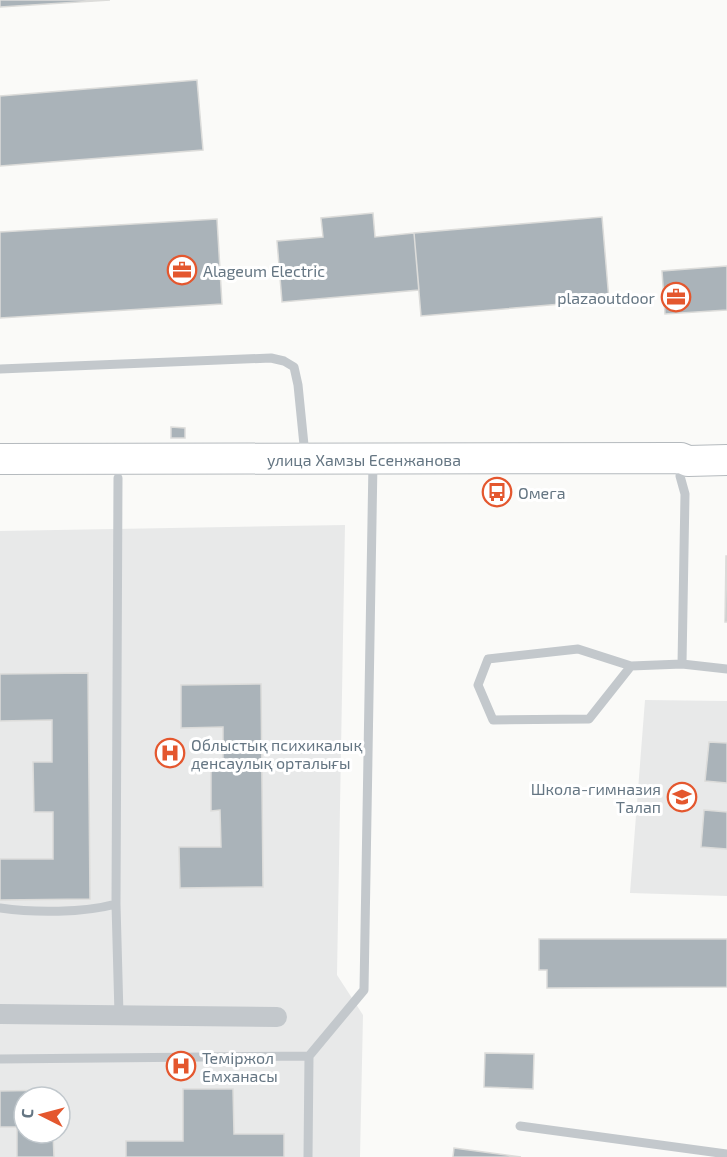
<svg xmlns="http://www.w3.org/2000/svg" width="727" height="1157" viewBox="0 0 727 1157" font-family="'Exo 2',sans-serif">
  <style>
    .built { fill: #e8e9e9; fill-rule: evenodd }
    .building { fill: #aab3b9; stroke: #dcdcda; stroke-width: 1.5 }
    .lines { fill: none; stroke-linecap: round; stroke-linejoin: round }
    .primary-casing { stroke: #b5babe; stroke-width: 32 }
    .service { stroke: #c3c8cc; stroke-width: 9 }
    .minor { stroke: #c3c8cc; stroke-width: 20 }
    .primary { stroke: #fff; stroke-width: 30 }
    .labels { text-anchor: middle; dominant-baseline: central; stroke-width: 6; stroke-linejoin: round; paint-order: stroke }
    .poi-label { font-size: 16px; fill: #657683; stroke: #fff; text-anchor: start }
    .street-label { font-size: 16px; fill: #657683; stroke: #fff }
  </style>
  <rect width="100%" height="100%" fill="#fafaf8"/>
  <path class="built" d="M345 525 337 975 363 1015 360 1157H0V531ZM24 1097H60V1133H24Z
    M645 700 727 701V896L630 893Z"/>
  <path class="building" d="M0 0H110L0 7Z
    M197 80 203 150 0 166V96Z
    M373 213 375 237 414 233 419 290 282 302 277 241 323 237 321 218Z
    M602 217 609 300 421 316 414 233Z
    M217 219 222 304 0 318V232Z
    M727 266V310L665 314 662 271Z
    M171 427 185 428V438H171Z
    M726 556H727V622H725Z
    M88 673 90 899 0 900V859H53V812H34L33 762H52V720L0 721V674Z
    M261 684 263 887 180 888 179 847H221L220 810 211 811V762H223V727L181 728V685Z
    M709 742 727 743V783L705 781Z
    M704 810 727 812V849L701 847Z
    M539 939H727V987L547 988V970H539Z
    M485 1053 534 1054 533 1089 484 1087Z
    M183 1089H233L234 1134H284V1157H126V1141H183Z
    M53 1090V1097H24V1133H53L54 1157H17V1127H0V1091Z
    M454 1148 521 1157H453Z"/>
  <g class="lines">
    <g class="primary-casing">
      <path id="primary" d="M0 459 681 458 688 461 727 460"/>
    </g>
    <path class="service" d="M0 369 271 358 284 361 294 367 298 385 305 455
      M681 464 680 476 685 494 682 664 727 669
      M631 666 589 719 493 720 478 685 488 659 578 649 631 666 682 664
      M116 904 118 478
      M0 908C34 913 83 913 116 904L119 1015
      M309 1056 364 990 373 462
      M0 1059 309 1056 308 1157
      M520 1126 727 1154"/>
    <path class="minor" d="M0 1014 277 1017"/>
    <use href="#primary" class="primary"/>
  </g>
  <defs>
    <g id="office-ring" transform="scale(1.5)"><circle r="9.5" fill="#fff" stroke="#e4572e" stroke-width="1.5"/><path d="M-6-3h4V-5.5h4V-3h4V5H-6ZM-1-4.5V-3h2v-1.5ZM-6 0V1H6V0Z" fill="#e4572e"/></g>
    <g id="bus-ring" transform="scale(1.5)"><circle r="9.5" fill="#fff" stroke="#e4572e" stroke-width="1.5"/><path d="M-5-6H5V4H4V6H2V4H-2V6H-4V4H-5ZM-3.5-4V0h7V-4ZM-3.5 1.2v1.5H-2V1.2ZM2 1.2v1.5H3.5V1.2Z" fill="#e4572e"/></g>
    <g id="hospital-ring" transform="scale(1.5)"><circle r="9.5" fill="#fff" stroke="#e4572e" stroke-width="1.5"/><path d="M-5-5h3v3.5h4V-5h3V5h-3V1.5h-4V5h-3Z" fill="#e4572e"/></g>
    <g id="school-ring" transform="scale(1.5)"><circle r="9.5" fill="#fff" stroke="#e4572e" stroke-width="1.5"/><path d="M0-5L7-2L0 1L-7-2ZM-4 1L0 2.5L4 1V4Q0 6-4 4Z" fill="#e4572e"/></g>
  </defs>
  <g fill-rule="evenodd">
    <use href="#office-ring" x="182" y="270"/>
    <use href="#office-ring" x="676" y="297"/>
    <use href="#bus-ring" x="497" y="492"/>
    <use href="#hospital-ring" x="170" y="753"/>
    <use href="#school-ring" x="682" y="797"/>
    <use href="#hospital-ring" x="181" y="1066"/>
  </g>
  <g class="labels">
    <g class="poi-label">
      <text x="203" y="270">Alageum Electric</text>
      <text x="655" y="297" text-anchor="end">plazaoutdoor</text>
      <text x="518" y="492">Омега</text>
      <text x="191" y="744">Облыстық психикалық<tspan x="191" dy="18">денсаулық орталығы</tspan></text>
      <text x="661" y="788" text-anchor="end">Школа-гимназия<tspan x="661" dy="18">Талап</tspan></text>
      <text x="202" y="1057">Теміржол<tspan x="202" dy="18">Емханасы</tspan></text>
    </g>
    <g class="street-label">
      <text x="364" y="459">улица Хамзы Есенжанова</text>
    </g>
  </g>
  <g transform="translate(42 1115) rotate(276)"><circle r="28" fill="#ffffff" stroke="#c1c8cd" stroke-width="1.5"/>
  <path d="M0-4.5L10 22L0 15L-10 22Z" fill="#e4572e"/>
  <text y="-9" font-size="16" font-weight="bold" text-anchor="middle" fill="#657683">С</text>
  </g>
</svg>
